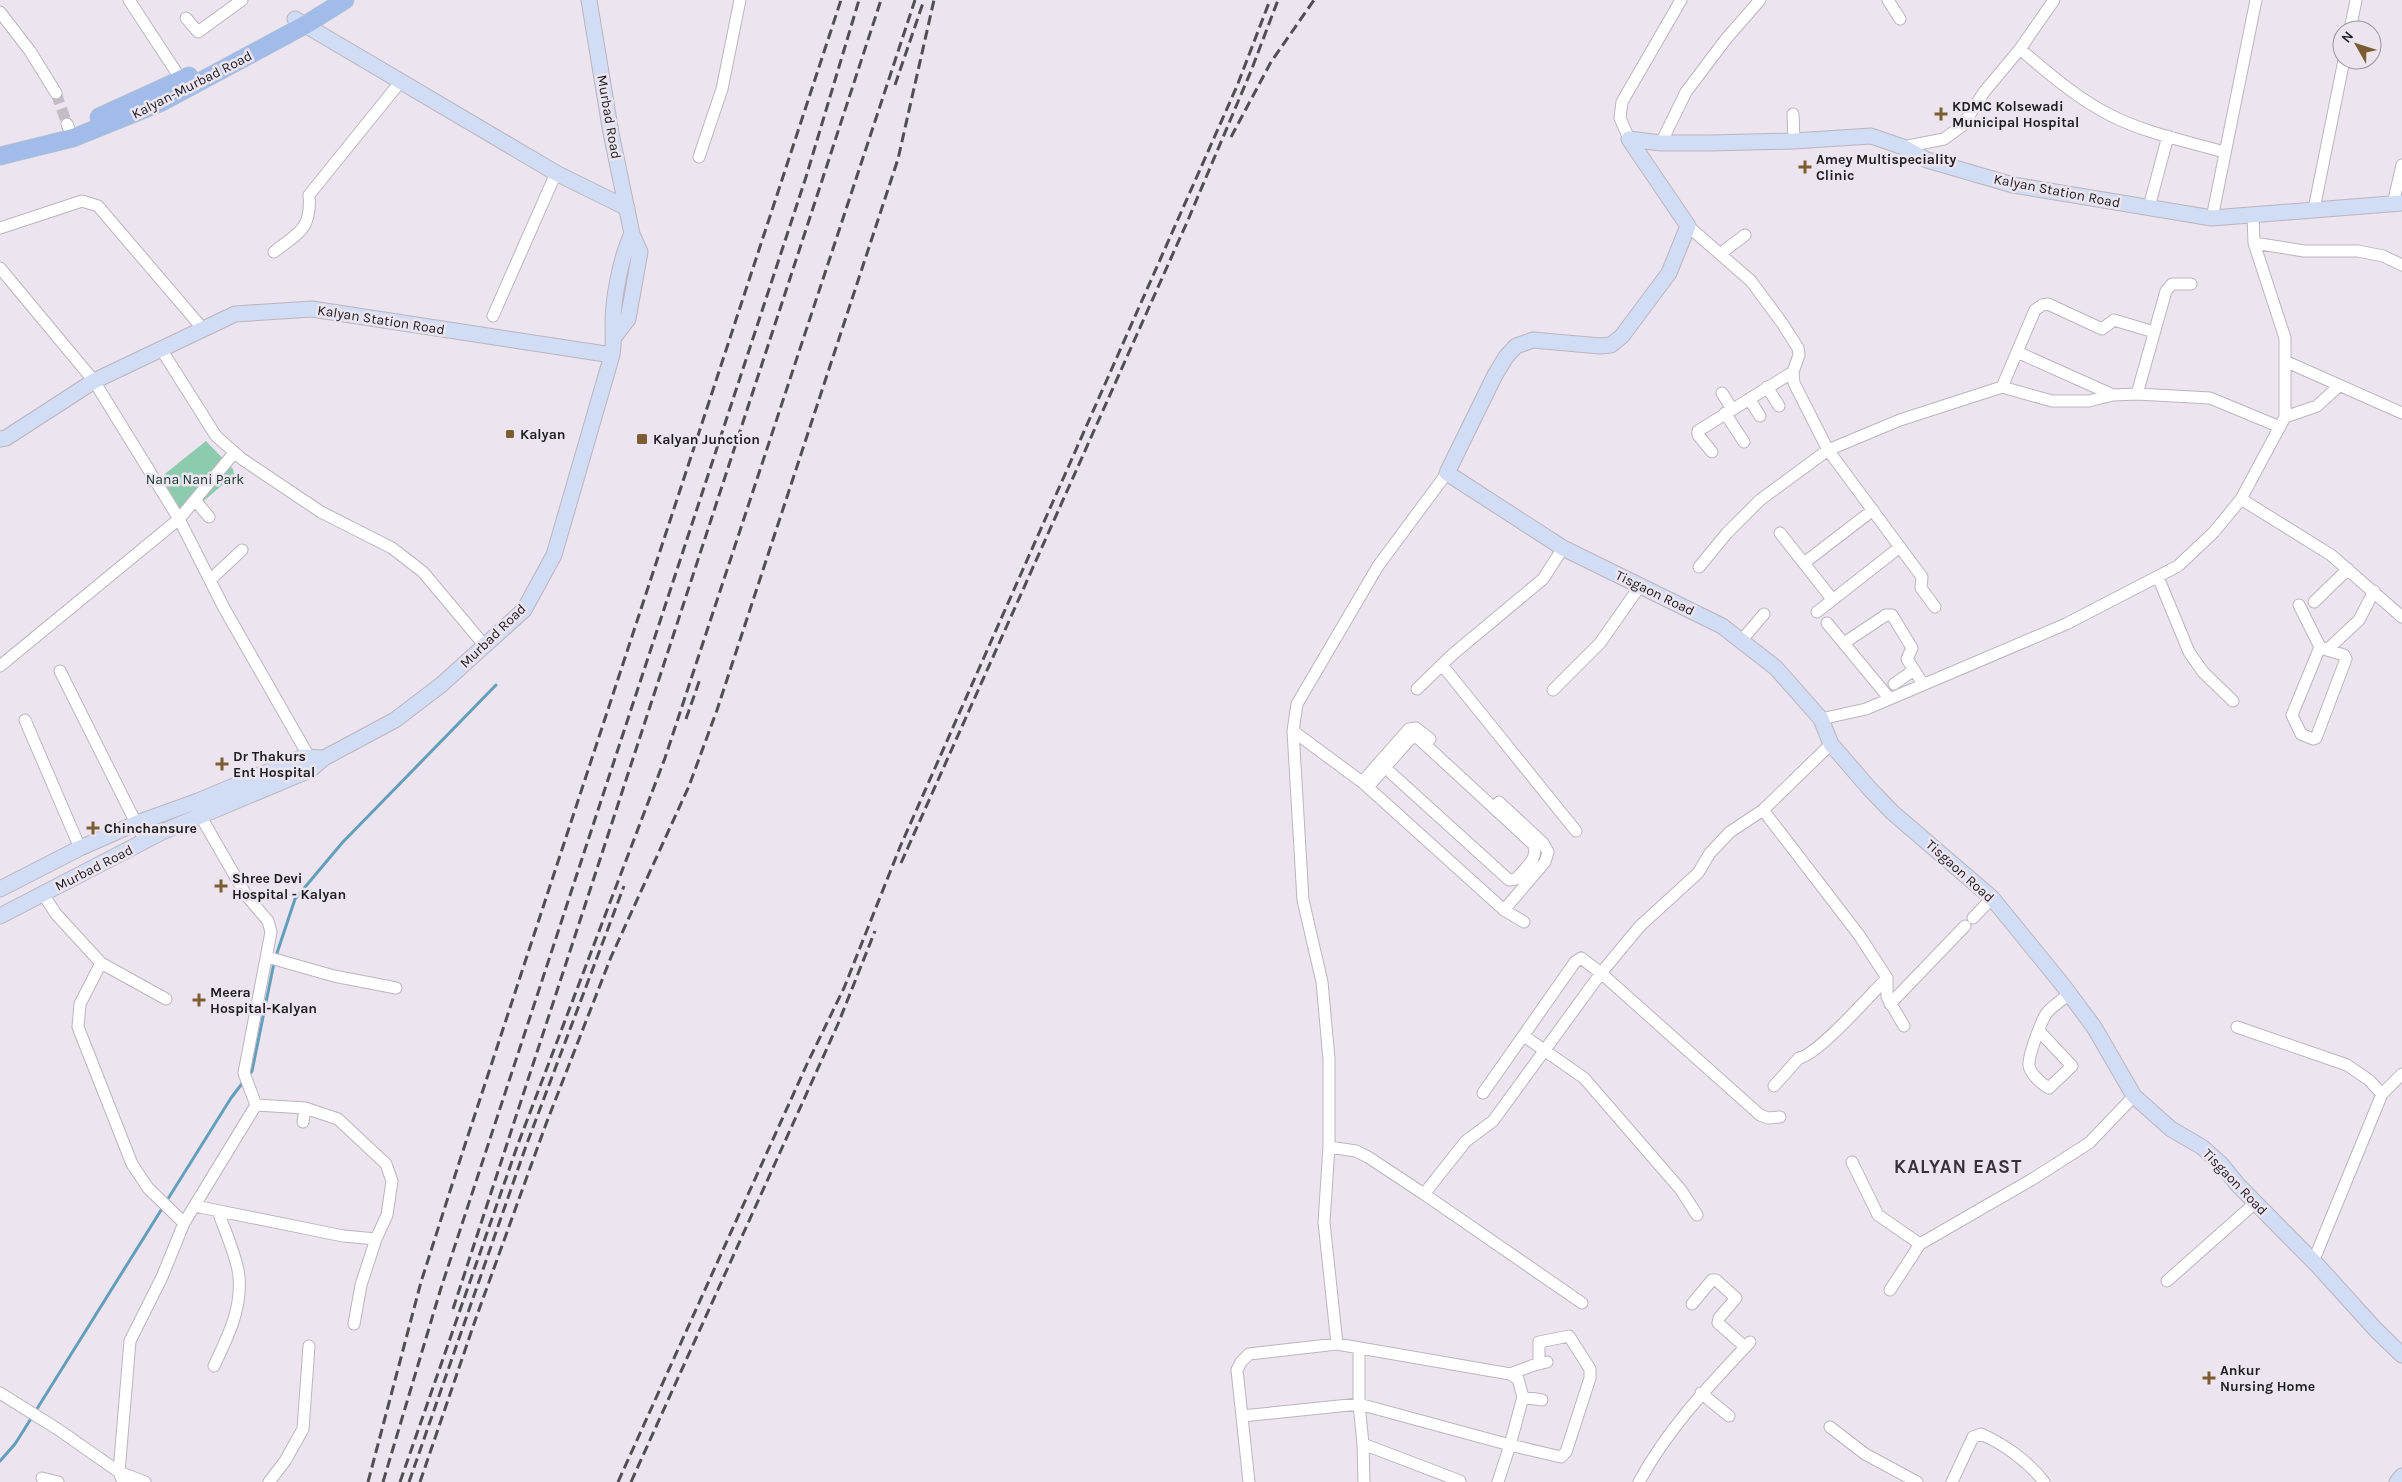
<svg xmlns="http://www.w3.org/2000/svg" width="2402" height="1482" viewBox="0 0 2402 1482" font-family="Karla,sans-serif">
  <style>
    .green { fill: #8ccbae }
    .lines { fill: none; stroke-linecap: round; stroke-linejoin: round }
    .stream { stroke: #639fbb; stroke-width: 3 }
    .street-tunnel { stroke: #c3bcc6; stroke-width: 11; stroke-dasharray: 11 5.5; stroke-linecap: butt }
    .street-casing { stroke: #bcb4be; stroke-width: 13 }
    .secondary-casing { stroke: #bcb4be; stroke-width: 17 }
    .primary-casing { stroke: #c9c9c9; stroke-width: 19 }
    .street { stroke: #fff; stroke-width: 11 }
    .secondary { stroke: #d0ddf4; stroke-width: 15 }
    .primary { stroke: #a1bce9; stroke-width: 18 }
    .rail { stroke: #524e54; stroke-width: 3; stroke-dasharray: 10 5; stroke-linecap: butt }
    .poi-dot { fill: #7c5d32; stroke: #ece4ef; stroke-width: 2 }
    .labels { text-anchor: middle; dominant-baseline: central; stroke-width: 5; stroke-linejoin: round; paint-order: stroke }
    .street-label { font-size: 14px; fill: #1f1c20; stroke: #ece4ef }
    .poi-label { font-size: 14px; font-weight: bold; fill: #1f1c20; stroke: #ece4ef; text-anchor: start }
    .park-label { font-size: 14px; fill: #12392a; stroke: #ece4ef }
    .district-label { font-size: 19px; font-weight: bold; letter-spacing: 1px; fill: #39323b; stroke: #ece4ef }
  </style>
  <rect width="100%" height="100%" fill="#ece4ef"/>
  <path class="green" d="M206 441 233 469 234 475 185 517 161 477Z"/>
  <g class="lines">
    <path class="stream" d="M276 956 295 899 342 843 496 685
      M248 1076 252 1071 274 963
      M166 1202 231 1098 244 1081
      M35 1412 163 1207
      M0 1461 15 1444 32 1417"/>
    <path class="street-tunnel" d="M56 93 67 124"/>
    <g class="street-casing">
      <path id="street" d="M129 0 184 84
        M1888 0 1900 19
        M0 12 30 51 56 93
        M186 18 198 32 242 0
        M2350 30 2356 0
        M2020 49C2048 73 2077 98 2110 115 2145 133 2186 141 2224 152
        M1793 114 1794 141
        M67 124 73 138
        M1629 139 1620 118 1622 102 1681 0
        M1661 143 1686 92 1726 39 1760 0
        M1903 147 1944 139 1963 125 1984 92 2020 49 2054 0
        M699 157 722 89 740 0
        M2393 204 2402 165
        M2149 207 2168 136
        M2314 209 2344 60
        M2253 215 2254 243 2285 338V417L2241 499 2331 555 2402 617
        M2212 218 2256 0
        M1688 226 1751 281 1782 323 1798 348 1799 355 1793 372 1794 383 1828 450 1922 577 1921 588 1935 607
        M0 228 82 201 98 206 203 329
        M2254 243 2304 251H2358L2383 256 2402 265
        M274 252C298 233 312 229 309 195L401 81
        M1720 254 1745 235
        M0 268 94 381 179 519 224 608 312 762
        M493 316 556 173
        M161 349 216 436 242 459 321 512 392 548 423 572 485 646
        M2017 352 2113 395
        M2287 362 2402 413
        M1767 387 1779 406
        M2002 387 2035 310 2042 305 2048 304 2102 329 2114 320 2154 332
        M1722 393 1732 409
        M2137 394 2166 291 2172 284H2191
        M1749 399 1760 416
        M1725 413 1744 442
        M2285 417 2317 406 2339 386
        M1712 452 1698 435V431L1793 372
        M195 500 209 517
        M1780 533 1832 599
        M1804 563 1873 510
        M1699 567 1727 533 1760 500 1828 450 1900 420 2002 387 2052 401H2089L2113 395 2137 394 2210 398 2280 427
        M2158 577 2189 652 2203 672 2233 701
        M210 580 242 550
        M2314 602 2348 569
        M2299 605 2320 647 2327 650 2359 620 2374 591
        M1817 612 1900 547
        M1827 623 1889 698
        M1741 641 1764 614
        M1844 643 1886 615H1892L1912 648 1907 659 1923 684
        M2320 647 2292 715 2301 734 2313 739 2316 738 2346 659 2344 655 2327 650
        M1442 665 1576 831
        M0 666 179 519 234 453
        M60 671 145 841
        M1894 684 1914 670
        M1417 689 1453 654 1543 579 1563 548
        M1553 690 1600 643 1640 586
        M1821 719 1866 709 2066 624 2178 566 2214 532 2241 499
        M25 720 80 848
        M1293 731 1362 782 1504 910 1524 922
        M1362 782 1409 729 1416 728 1430 739
        M1368 787 1410 739 1417 737 1533 844C1540 858 1524 869 1516 879L1509 880 1391 773
        M1499 802 1543 843 1548 852 1545 862 1504 910
        M1763 810 1859 935 1887 978V997L1904 1026
        M201 817 246 895 268 921 271 932 244 1073 256 1105
        M43 894 56 914 101 963 166 999
        M1973 918 1992 898
        M267 957 334 976 396 988
        M101 963 80 1004 78 1027 132 1164 148 1188 184 1223
        M1890 1004 1965 926
        M2237 1027 2347 1065 2369 1080 2382 1094
        M2039 1031 2072 1066 2049 1088C2043 1085 2029 1073 2029 1065 2028 1056 2041 1022 2046 1014 2052 1006 2062 1000 2070 994
        M1524 1036 1584 1078 1681 1190 1697 1215
        M1774 1086 1799 1058C1818 1055 1871 994 1887 978
        M1483 1093 1575 962 1581 958 1601 973 1760 1115 1768 1118 1780 1117
        M256 1105 305 1108 338 1119 386 1164 392 1181 387 1215 376 1239 361 1285 354 1324
        M303 1122 305 1108
        M1329 1147 1356 1151 1368 1157 1424 1194 1466 1141 1493 1121 1601 973 1640 926 1698 873 1710 853 1730 832 1763 810 1831 744
        M1852 1162 1878 1215 1920 1244 2031 1180 2089 1143 2134 1096
        M1424 1194 1582 1303
        M195 1206 343 1236 376 1239
        M2313 1262 2382 1094 2402 1074
        M2167 1281 2255 1203
        M1890 1290 1920 1244
        M1692 1304 1712 1280H1716L1736 1298 1719 1318 1718 1323 1745 1347
        M1337 1344 1324 1222 1329 1147V1059L1322 982 1303 900 1293 731 1297 704 1378 566 1447 473
        M1359 1348V1404L1363 1444 1364 1482
        M214 1366C227 1338 242 1310 239 1277 238 1259 224 1229 218 1211
        M1510 1374 1534 1365 1547 1362
        M0 1393 59 1430 119 1472 123 1482
        M1701 1393 1729 1416
        M1523 1397 1542 1400
        M1242 1416 1359 1404 1510 1445 1498 1482
        M1830 1427 1865 1454 1917 1482
        M1363 1444 1460 1481
        M42 1478 58 1482
        M145 1482 119 1472 130 1341 162 1277 184 1223 256 1105
        M269 1482 285 1461 303 1429 309 1346
        M1249 1482 1237 1370 1241 1362 1249 1354 1337 1344 1510 1374 1518 1379 1523 1397 1510 1445 1561 1457 1566 1452 1590 1378V1369L1569 1336 1539 1342V1364
        M1639 1482C1668 1428 1709 1386 1750 1342
        M1952 1482 1973 1437 1981 1434C2004 1444 2029 1462 2044 1482"/>
    </g>
    <g class="secondary-casing">
      <path id="secondary" d="M589 0 611 133 632 234 640 252 628 319 615 336
        M295 19 556 173 627 208
        M1629 139 1688 226 1669 273 1622 336 1611 345 1600 346 1533 340 1516 346 1506 357 1495 375 1447 473 1563 548 1722 626 1776 668 1821 719 1831 744 1869 788 1892 812 1992 898 2062 984 2094 1027 2134 1096 2171 1129 2202 1147 2220 1163 2238 1185 2319 1267 2376 1330 2402 1355
        M1629 139 1661 143H1710L1794 141 1871 136 1903 147 1927 160 2013 185 2212 218 2402 203
        M0 439 6 438 94 381 235 314 312 309 612 355
        M0 889 80 848 137 823 198 801 303 757 324 758
        M0 916 162 832 310 770 324 758 395 720 441 685 524 610 554 555 612 355C614 344 613 334 613 323 613 298 621 256 632 234
        M2397 1482 2402 1476"/>
    </g>
    <g class="primary-casing">
      <path id="primary" d="M99 117 189 76
        M0 156 73 138 160 103 305 25 345 0"/>
    </g>
    <use href="#street" class="street"/>
    <use href="#secondary" class="secondary"/>
    <use href="#primary" class="primary"/>
    <path class="rail" d="M895 85 924 0
      M1231 137 1271 62 1314 0
      M686 719 700 679
      M901 863 1188 220 1251 71 1278 0
      M453 1309 881 0
      M368 1482 421 1282 459 1163 841 0
      M383 1482 441 1288 806 177 859 0
      M400 1482 518 1144 665 758 915 0
      M409 1482 526 1146 624 886
      M420 1482 476 1318 546 1124 611 957 689 786 717 710 898 159 934 0
      M618 1482 807 1064 844 988 900 847 1237 86 1270 0
      M631 1482 838 1024 875 931"/>
  </g>
  <g class="poi-dot">
    <path d="M1938.5 106.5h5v5h5v5h-5v5h-5v-5h-5v-5h5z"/>
    <path d="M1802.5 159.5h5v5h5v5h-5v5h-5v-5h-5v-5h5z"/>
    <rect x="505" y="429" width="10" height="10" rx="2.5"/>
    <rect x="636" y="433" width="12" height="12" rx="2.5"/>
    <path d="M219.5 756.5h5v5h5v5h-5v5h-5v-5h-5v-5h5z"/>
    <path d="M90.5 820.5h5v5h5v5h-5v5h-5v-5h-5v-5h5z"/>
    <path d="M218.5 878.5h5v5h5v5h-5v5h-5v-5h-5v-5h5z"/>
    <path d="M196.5 992.5h5v5h5v5h-5v5h-5v-5h-5v-5h5z"/>
    <path d="M2206.5 1370.5h5v5h5v5h-5v5h-5v-5h-5v-5h5z"/>
  </g>
  <g class="labels">
    <g class="street-label">
      <text transform="translate(192 85) rotate(-27)">Kalyan-Murbad Road</text>
      <text transform="translate(609 117) rotate(80)">Murbad Road</text>
      <text transform="translate(2057 191) rotate(11)">Kalyan Station Road</text>
      <text transform="translate(381 320) rotate(9)">Kalyan Station Road</text>
      <text transform="translate(1655 593) rotate(26)">Tisgaon Road</text>
      <text transform="translate(493 636) rotate(-44)">Murbad Road</text>
      <text transform="translate(94 868) rotate(-27)">Murbad Road</text>
      <text transform="translate(1960 871) rotate(42)">Tisgaon Road</text>
      <text transform="translate(2235 1182) rotate(46)">Tisgaon Road</text>
    </g>
    <g class="poi-label">
      <text x="1952" y="106">KDMC Kolsewadi<tspan x="1952" dy="16">Municipal Hospital</tspan></text>
      <text x="1816" y="159">Amey Multispeciality<tspan x="1816" dy="16">Clinic</tspan></text>
      <text x="520" y="434">Kalyan</text>
      <text x="653" y="439">Kalyan Junction</text>
      <text x="233" y="756">Dr Thakurs<tspan x="233" dy="16">Ent Hospital</tspan></text>
      <text x="104" y="828">Chinchansure</text>
      <text x="232" y="878">Shree Devi<tspan x="232" dy="16">Hospital - Kalyan</tspan></text>
      <text x="210" y="992">Meera<tspan x="210" dy="16">Hospital-Kalyan</tspan></text>
      <text x="2220" y="1370">Ankur<tspan x="2220" dy="16">Nursing Home</tspan></text>
    </g>
    <g class="park-label">
      <text x="195" y="479">Nana Nani Park</text>
    </g>
    <g class="district-label">
      <text x="1958" y="1167">KALYAN EAST</text>
    </g>
  </g>
  <g transform="translate(2357 45) rotate(309)"><circle r="24" fill="#ece4ef" stroke="#9a949c"/>
  <path d="M0-4L9 19L0 12L-9 19Z" fill="#7c5d32"/>
  <text y="-8" font-size="14" font-weight="bold" text-anchor="middle" fill="#1f1c20">N</text>
  </g>
</svg>
